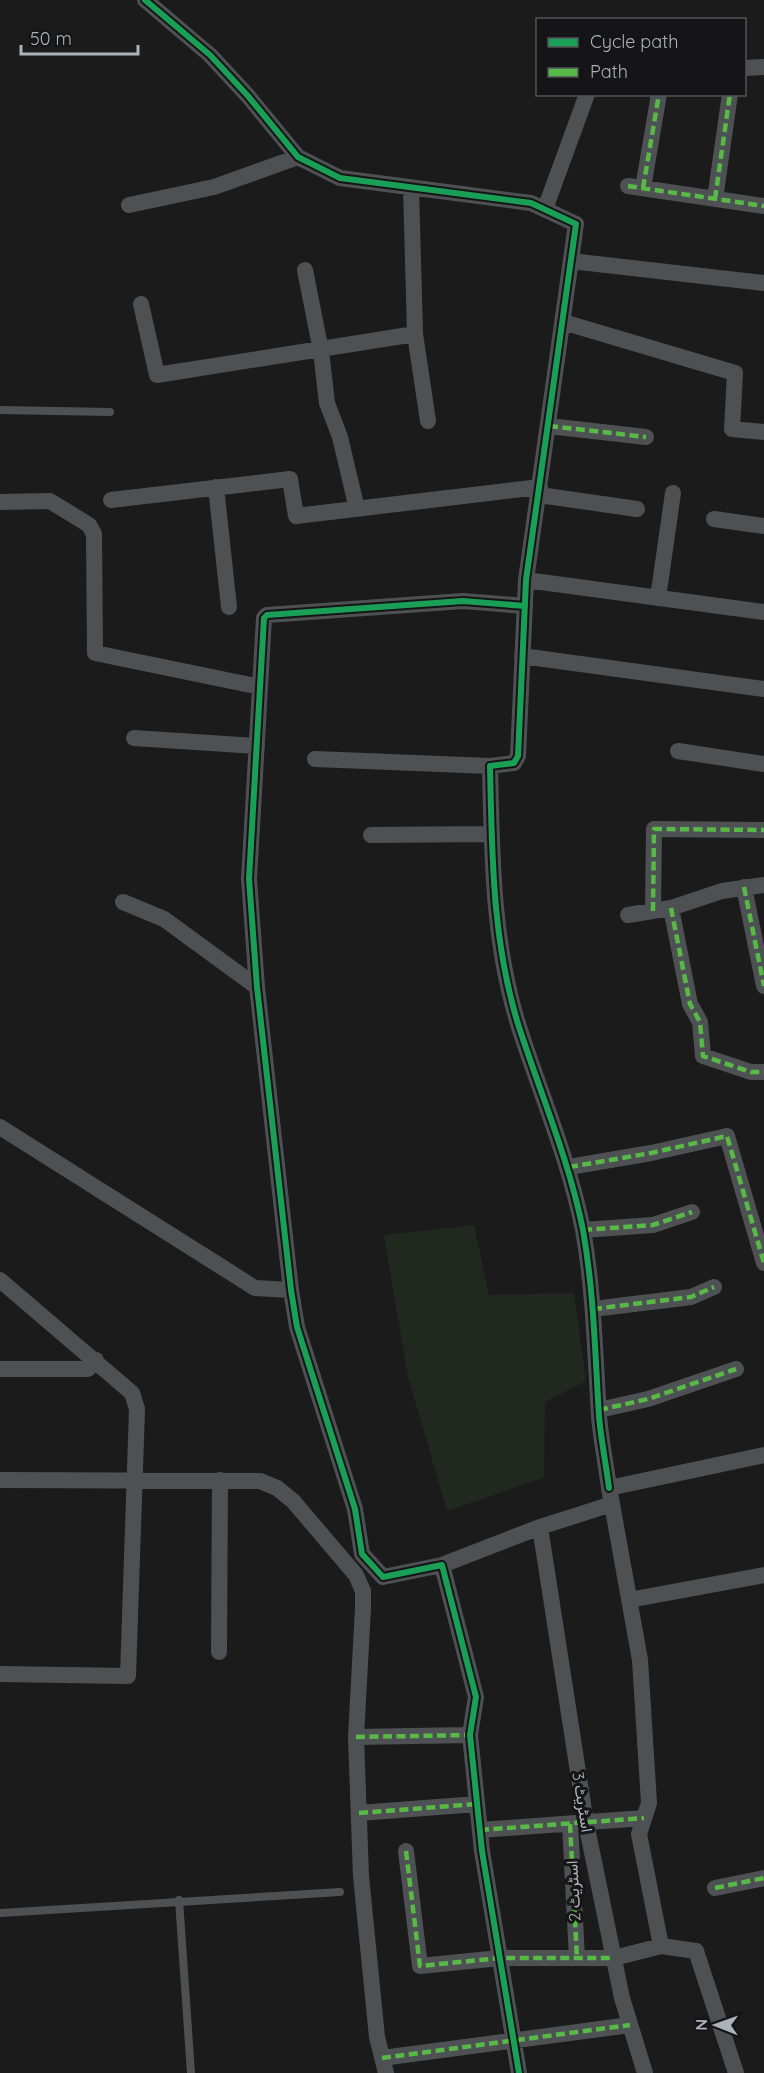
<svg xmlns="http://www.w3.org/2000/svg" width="764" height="2073" viewBox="0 0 764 2073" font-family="Quicksand,Vazirmatn,sans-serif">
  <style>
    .green { fill: #202820 }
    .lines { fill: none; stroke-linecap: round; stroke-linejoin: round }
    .service { stroke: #4e5154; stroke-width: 8 }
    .minor { stroke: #4e5154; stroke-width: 16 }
    .quiet { stroke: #58b947; stroke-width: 4.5; stroke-dasharray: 9 4.5; stroke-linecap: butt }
    .cycleway-casing { stroke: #151517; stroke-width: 10 }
    .cycleway { stroke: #1a9f57; stroke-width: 6 }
    .labels { text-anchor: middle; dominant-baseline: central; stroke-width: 6; stroke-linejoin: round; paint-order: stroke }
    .street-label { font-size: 16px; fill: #acb3bc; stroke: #151517 }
  </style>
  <rect width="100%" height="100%" fill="#1b1b1b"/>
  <path class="green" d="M474 1225 489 1295 574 1293 586 1381 545 1402 544 1478 447 1511 408 1377 384 1235Z"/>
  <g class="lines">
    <path class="service" d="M0 410 110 412
      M179 1900 191 2073
      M0 1913 340 1892"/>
    <path class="minor" d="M145 0 210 55 248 96 298 157 340 178 531 203 576 224 526 580 518 756 514 763 490 766C492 854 492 942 519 1027 541 1095 569 1160 583 1230 594 1292 595 1354 599 1416 601 1440 606 1464 609 1488
      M744 68 764 67
      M628 186 764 206
      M643 188 659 94
      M715 199 730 94
      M129 205 214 187 298 157
      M545 209 587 94
      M571 261 764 283
      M305 270 321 351 327 403 340 437 357 509
      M141 304 157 375 415 334 411 187
      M563 322 735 373 732 429 764 432
      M415 334 428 421
      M549 426 646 437
      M216 487 229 607
      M539 495 637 509
      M111 500 290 479 296 516 540 487
      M0 502 50 501 89 525 94 534 95 653 260 687
      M714 519 764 526
      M526 580 764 612
      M658 598 673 493
      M522 656 764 689
      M134 738 257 746
      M678 751 764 764
      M315 759 490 766
      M371 835 492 834
      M744 887 764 986
      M123 902 164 919 257 987
      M671 908 690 1004 700 1022 703 1056 751 1072H764
      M653 911 654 829 764 830
      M628 915 671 908 722 891 764 885
      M0 1127 255 1288 291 1290
      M569 1167 651 1153 727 1136 764 1263
      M583 1230 653 1225 692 1212
      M0 1280 132 1393 137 1409 128 1676 0 1674
      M593 1309 691 1297 714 1287
      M0 1369H88L96 1360
      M599 1410 648 1399 736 1369
      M0 1480 260 1481 277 1488 293 1501 356 1575 363 1591V1608L356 1737 361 1876 377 2037 386 2073
      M540 1527 586 1823 622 1998 645 2073
      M442 1565 540 1527 612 1504 609 1488 764 1455
      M629 1600 764 1575
      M219 1652 220 1480
      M356 1737 470 1735
      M359 1813 477 1804
      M570 1824 577 1958
      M480 1830 644 1818
      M406 1851 420 1966 500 1958H614L661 1946 639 1834 649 1803 640 1660 612 1504
      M715 1888 764 1878
      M661 1946 696 1951 736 2073
      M382 2058 630 2025
      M519 2073 482 1851 470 1735 476 1697 442 1565 383 1577 362 1554 355 1509 297 1327 291 1290 257 987 249 879 264 618 267 615 463 601 525 606"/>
    <path class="quiet" d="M628 186 764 206
      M643 188 659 94
      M715 199 730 94
      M549 426 646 437
      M744 887 764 986
      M671 908 690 1004 700 1022 703 1056 751 1072H764
      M653 911 654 829 764 830
      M569 1167 651 1153 727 1136 764 1263
      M583 1230 653 1225 692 1212
      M593 1309 691 1297 714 1287
      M599 1410 648 1399 736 1369
      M356 1737 470 1735
      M359 1813 477 1804
      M570 1824 577 1958
      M480 1830 644 1818
      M406 1851 420 1966 500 1958H614
      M715 1888 764 1878
      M382 2058 630 2025"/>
    <g class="cycleway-casing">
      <path id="cycleway" d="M145 0 210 55 248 96 298 157 340 178 531 203 576 224 526 580 518 756 514 763 490 766C492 854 492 942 519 1027 541 1095 569 1160 583 1230 594 1292 595 1354 599 1416 601 1440 606 1464 609 1488
        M519 2073 482 1851 470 1735 476 1697 442 1565 383 1577 362 1554 355 1509 297 1327 291 1290 257 987 249 879 264 618 267 615 463 601 525 606"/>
    </g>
    <use href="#cycleway" class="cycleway"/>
  </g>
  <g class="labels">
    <g class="street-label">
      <text transform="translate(583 1802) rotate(81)">اسٹریٹ 3</text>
      <text transform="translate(573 1891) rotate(-93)">اسٹریٹ 2</text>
    </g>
  </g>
  <rect x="536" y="18" width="210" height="78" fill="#151517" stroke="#515459" stroke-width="1.5"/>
  <rect x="548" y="38" width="30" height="9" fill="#1a9f57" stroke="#515459" stroke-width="1.5"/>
  <text x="590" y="48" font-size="18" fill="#acb3bc">Cycle path</text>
  <rect x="548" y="68" width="30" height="9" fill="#58b947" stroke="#515459" stroke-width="1.5"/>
  <text x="590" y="78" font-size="18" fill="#acb3bc">Path</text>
  <g transform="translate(716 2025) rotate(271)" stroke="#151517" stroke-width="4.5" paint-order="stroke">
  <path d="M0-4.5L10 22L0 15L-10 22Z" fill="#acb3bc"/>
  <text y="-9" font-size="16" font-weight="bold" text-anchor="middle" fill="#acb3bc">N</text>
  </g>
  <path d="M21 45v9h117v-9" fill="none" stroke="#acb3bc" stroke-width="3"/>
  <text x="30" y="45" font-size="18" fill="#acb3bc" stroke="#151517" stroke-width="4.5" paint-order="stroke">50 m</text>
</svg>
